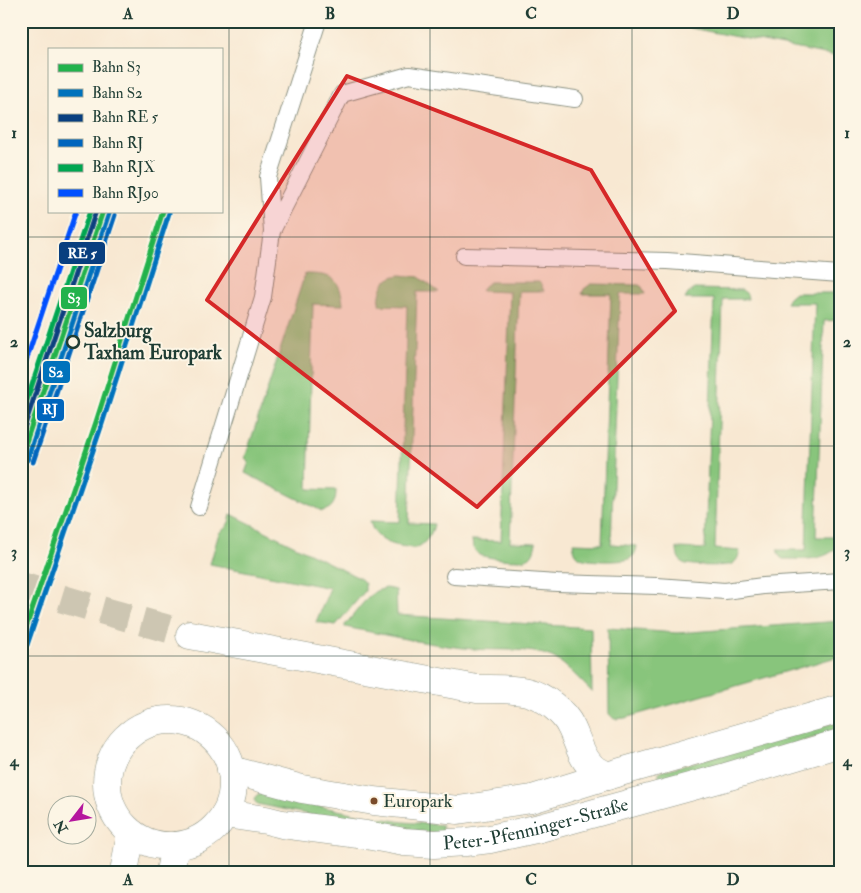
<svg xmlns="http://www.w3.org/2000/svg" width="861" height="893" viewBox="0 0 861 893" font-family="'IM FELL Double Pica',serif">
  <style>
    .green { fill: #88c57c; stroke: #548158 }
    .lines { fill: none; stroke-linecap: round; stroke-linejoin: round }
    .street-tunnel { stroke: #cdc6b2; stroke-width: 28; stroke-dasharray: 28 14; stroke-linecap: butt }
    .lane-casing { stroke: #8c9283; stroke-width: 18 }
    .street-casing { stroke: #8c9283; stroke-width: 29 }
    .secondary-casing { stroke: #8c9283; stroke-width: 29 }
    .lane { stroke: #fff; stroke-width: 16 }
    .street { stroke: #fff; stroke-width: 28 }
    .secondary { stroke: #fff; stroke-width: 28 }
    .rail-1-casing { stroke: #fcf5e5; stroke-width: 9 }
    .rail-2-casing { stroke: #fcf5e5; stroke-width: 9 }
    .rail-3-casing { stroke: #fcf5e5; stroke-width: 9 }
    .rail-4-casing { stroke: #fcf5e5; stroke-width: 9 }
    .rail-5-casing { stroke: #fcf5e5; stroke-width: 9 }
    .rail-6-casing { stroke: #fcf5e5; stroke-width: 9 }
    .rail-1 { stroke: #22b24c; stroke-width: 5 }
    .rail-2 { stroke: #0072bc; stroke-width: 5 }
    .rail-3 { stroke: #093f7f; stroke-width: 5 }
    .rail-4 { stroke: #0065bd; stroke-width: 5 }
    .rail-5 { stroke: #00a651; stroke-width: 5 }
    .rail-6 { stroke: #0050ff; stroke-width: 5 }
    .marked { fill: #d62828; fill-opacity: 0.2; stroke: #d62828; stroke-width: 4; stroke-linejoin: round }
    .grid { fill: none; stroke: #1f3d34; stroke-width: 1; stroke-opacity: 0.55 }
    .stop-dot { fill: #fcf5e5; stroke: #1f3d34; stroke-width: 2.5 }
    .bus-dot { fill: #7a4b2a; stroke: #fcf5e5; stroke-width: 2 }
    .labels { text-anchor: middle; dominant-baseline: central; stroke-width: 4; stroke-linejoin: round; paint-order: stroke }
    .bus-label { font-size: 18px; fill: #1f3d34; stroke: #fcf5e5; text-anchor: start }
    .stop-label { font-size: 19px; font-weight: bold; fill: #1f3d34; stroke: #fcf5e5; text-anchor: start }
    .street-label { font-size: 19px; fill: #1f3d34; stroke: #fcf5e5 }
    .line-badge { stroke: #fcf5e5; stroke-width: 2 }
    .badge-label { font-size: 14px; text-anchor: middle; font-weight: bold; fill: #fff }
    .neatline { fill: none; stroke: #1f3d34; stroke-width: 2 }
    .grid-label { font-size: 16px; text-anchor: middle; font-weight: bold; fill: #1f3d34 }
  </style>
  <rect width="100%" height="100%" fill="#fcf5e5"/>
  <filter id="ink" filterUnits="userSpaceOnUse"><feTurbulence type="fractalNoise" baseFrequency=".02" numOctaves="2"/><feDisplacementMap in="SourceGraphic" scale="10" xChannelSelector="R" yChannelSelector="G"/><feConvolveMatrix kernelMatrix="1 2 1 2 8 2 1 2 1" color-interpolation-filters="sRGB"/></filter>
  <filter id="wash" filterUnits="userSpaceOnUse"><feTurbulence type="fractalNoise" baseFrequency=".0096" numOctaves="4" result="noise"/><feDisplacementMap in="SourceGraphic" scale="20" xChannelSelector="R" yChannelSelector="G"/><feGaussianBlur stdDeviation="1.12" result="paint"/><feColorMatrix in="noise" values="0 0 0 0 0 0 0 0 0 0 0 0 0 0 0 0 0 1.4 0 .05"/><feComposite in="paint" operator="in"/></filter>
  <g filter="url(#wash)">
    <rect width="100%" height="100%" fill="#f8e8d2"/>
    <path class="green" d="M21 21H30L21 51Z
      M655 21H840V57Z
      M305 274C330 274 341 277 343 305L313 304 308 489 336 490C336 500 334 509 322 511L245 473 249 462 245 458Z
      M401 275 419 277 439 292H417L409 523 434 524C433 533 424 546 415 548 412 549 409 547 406 547 389 545 374 539 370 521L400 522 407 306 379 305C380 288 383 277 401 275Z
      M490 282H539L541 284 544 291H519L510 542 536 543C535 548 534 553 530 557 521 563 489 558 479 555L473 548 472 540 501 541 510 292 481 291 484 286Z
      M591 284 639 285 642 287 645 294H620L611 544 637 546C636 551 635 556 629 559 622 562 584 562 579 557 574 553 574 548 573 543L602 544 611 294H582L584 289Z
      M694 289 742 290 747 294 748 299H723L715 549 740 551C739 556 737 561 732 564 725 567 689 566 683 563 678 559 677 554 677 548L705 549 714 299H685L688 294Z
      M795 293H840V320L824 321 816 537H840V544C826 562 803 559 783 559L780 557 777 550H806L815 303H786L789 298Z
      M231 514 361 579 365 584V591L336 625 316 622 330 588 210 564 219 533C226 528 230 524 231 514Z
      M386 588 396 590 397 615 591 628 592 692C582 682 565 663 552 657 529 647 498 651 473 649 430 645 387 635 345 627V625L368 597 376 591Z
      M840 621V656L625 718 614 719 609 714 608 628 677 633Z
      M840 721V730L760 754 664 779 659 776V772Z
      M258 794H262L361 815 403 822 442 825V834L345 822 257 804 254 800 255 797Z"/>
  </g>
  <g filter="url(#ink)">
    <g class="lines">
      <path class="street-tunnel" d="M21 586 93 608 190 635"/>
      <g class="lane-casing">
        <path id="lane" d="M272 231 342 94 409 75 575 99
          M464 256 667 261 840 274
          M199 507 263 297 272 231 268 177 318 21
          M454 576 557 583 657 586 725 591 763 586 840 581"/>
      </g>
      <g class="street-casing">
        <path id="street" d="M190 635 477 689C494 689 511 688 527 692 544 696 564 712 571 727 577 739 581 756 590 765 594 770 601 772 607 776"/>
      </g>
      <g class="secondary-casing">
        <g id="secondary">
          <circle cx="170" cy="783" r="63"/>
          <path d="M231 770 302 789 374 801 458 810 532 799 603 777 840 709"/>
          <path id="s1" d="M225 814 266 820 282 824 366 835 404 842 434 844 466 842 490 839 540 828 726 777 840 743"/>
          <path d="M124 872 131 833"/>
          <path d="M170 872 175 846"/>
        </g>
      </g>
      <use href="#lane" class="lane"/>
      <use href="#street" class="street"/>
      <use href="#secondary" class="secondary"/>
      <g class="rail-1-casing">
        <path id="rail-1" d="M21 457 103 211
          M21 642 96 422 163 211"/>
      </g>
      <g class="rail-2-casing">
        <path id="rail-2" d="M27 460 109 213
          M27 645 102 424 169 213"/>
      </g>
      <g class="rail-3-casing">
        <path id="rail-3" d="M21 437 96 211"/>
      </g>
      <g class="rail-4-casing">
        <path id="rail-4" d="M33 462 115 215"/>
      </g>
      <g class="rail-5-casing">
        <path id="rail-5" d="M21 418 90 211"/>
      </g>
      <g class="rail-6-casing">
        <path id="rail-6" d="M21 376 76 211"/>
      </g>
      <use href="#rail-1" class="rail-1"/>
      <use href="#rail-2" class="rail-2"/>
      <use href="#rail-3" class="rail-3"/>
      <use href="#rail-4" class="rail-4"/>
      <use href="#rail-5" class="rail-5"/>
      <use href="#rail-6" class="rail-6"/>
    </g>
  </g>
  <path class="marked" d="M347 76 591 170 675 311 477 507 207 300Z"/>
  <path class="grid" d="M229 21V872M430 21V872M632 21V872M21 237H840M21 446H840M21 656H840"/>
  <circle class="stop-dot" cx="73" cy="342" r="6"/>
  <circle class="bus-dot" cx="374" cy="801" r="4.5"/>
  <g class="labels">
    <g class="bus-label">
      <text x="383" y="801">Europark</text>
    </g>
    <g class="stop-label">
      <text x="84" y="331">Salzburg<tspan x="84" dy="22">Taxham Europark</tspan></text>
    </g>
    <g class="street-label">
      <text stroke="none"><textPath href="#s1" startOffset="315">Peter-Pfenninger-Straße</textPath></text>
    </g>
  </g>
  <g class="line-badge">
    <rect x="58" y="241" width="48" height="24" rx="5" fill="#093f7f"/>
    <rect x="60" y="286" width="28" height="24" rx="5" fill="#22b24c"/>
    <rect x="42" y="360" width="29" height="24" rx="5" fill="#0072bc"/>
    <rect x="36" y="398" width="29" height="24" rx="5" fill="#0065bd"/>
  </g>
  <g class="badge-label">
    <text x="82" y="258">RE 5</text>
    <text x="74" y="303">S3</text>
    <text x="56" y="377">S2</text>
    <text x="50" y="414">RJ</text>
  </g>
  <rect width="861" height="893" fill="none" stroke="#fcf5e5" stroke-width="55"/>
  <rect x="48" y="48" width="175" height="165" fill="#fcf5e5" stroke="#a4ab9e"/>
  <rect x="58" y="64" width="25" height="8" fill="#22b24c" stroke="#a4ab9e"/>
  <text x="92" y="72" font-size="15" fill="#1f3d34">Bahn S3</text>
  <rect x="58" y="89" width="25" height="8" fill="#0072bc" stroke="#a4ab9e"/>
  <text x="92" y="98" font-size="15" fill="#1f3d34">Bahn S2</text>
  <rect x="58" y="114" width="25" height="8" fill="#093f7f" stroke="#a4ab9e"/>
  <text x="92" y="122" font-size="15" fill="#1f3d34">Bahn RE 5</text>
  <rect x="58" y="139" width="25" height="8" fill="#0065bd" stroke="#a4ab9e"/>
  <text x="92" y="148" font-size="15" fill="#1f3d34">Bahn RJ</text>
  <rect x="58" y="164" width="25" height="8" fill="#00a651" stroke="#a4ab9e"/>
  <text x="92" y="172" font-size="15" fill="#1f3d34">Bahn RJX</text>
  <rect x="58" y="189" width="25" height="8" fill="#0050ff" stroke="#a4ab9e"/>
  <text x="92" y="198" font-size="15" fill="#1f3d34">Bahn RJ90</text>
  <g transform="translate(72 820) rotate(239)"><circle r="24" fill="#fcf5e5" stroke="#a4ab9e"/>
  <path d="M0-4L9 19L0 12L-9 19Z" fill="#b5179e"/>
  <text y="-8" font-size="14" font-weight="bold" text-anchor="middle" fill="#1f3d34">N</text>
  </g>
  <rect x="28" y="28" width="806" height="838" class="neatline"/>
  <g class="grid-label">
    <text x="128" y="19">A</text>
    <text x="330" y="19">B</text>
    <text x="531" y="19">C</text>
    <text x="733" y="19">D</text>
    <text x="14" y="138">1</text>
    <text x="847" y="138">1</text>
    <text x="14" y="347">2</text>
    <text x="847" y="347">2</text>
    <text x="14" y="557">3</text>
    <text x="847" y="557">3</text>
    <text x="14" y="766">4</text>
    <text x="847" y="766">4</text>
    <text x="128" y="885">A</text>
    <text x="330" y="885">B</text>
    <text x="531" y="885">C</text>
    <text x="733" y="885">D</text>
  </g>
</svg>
